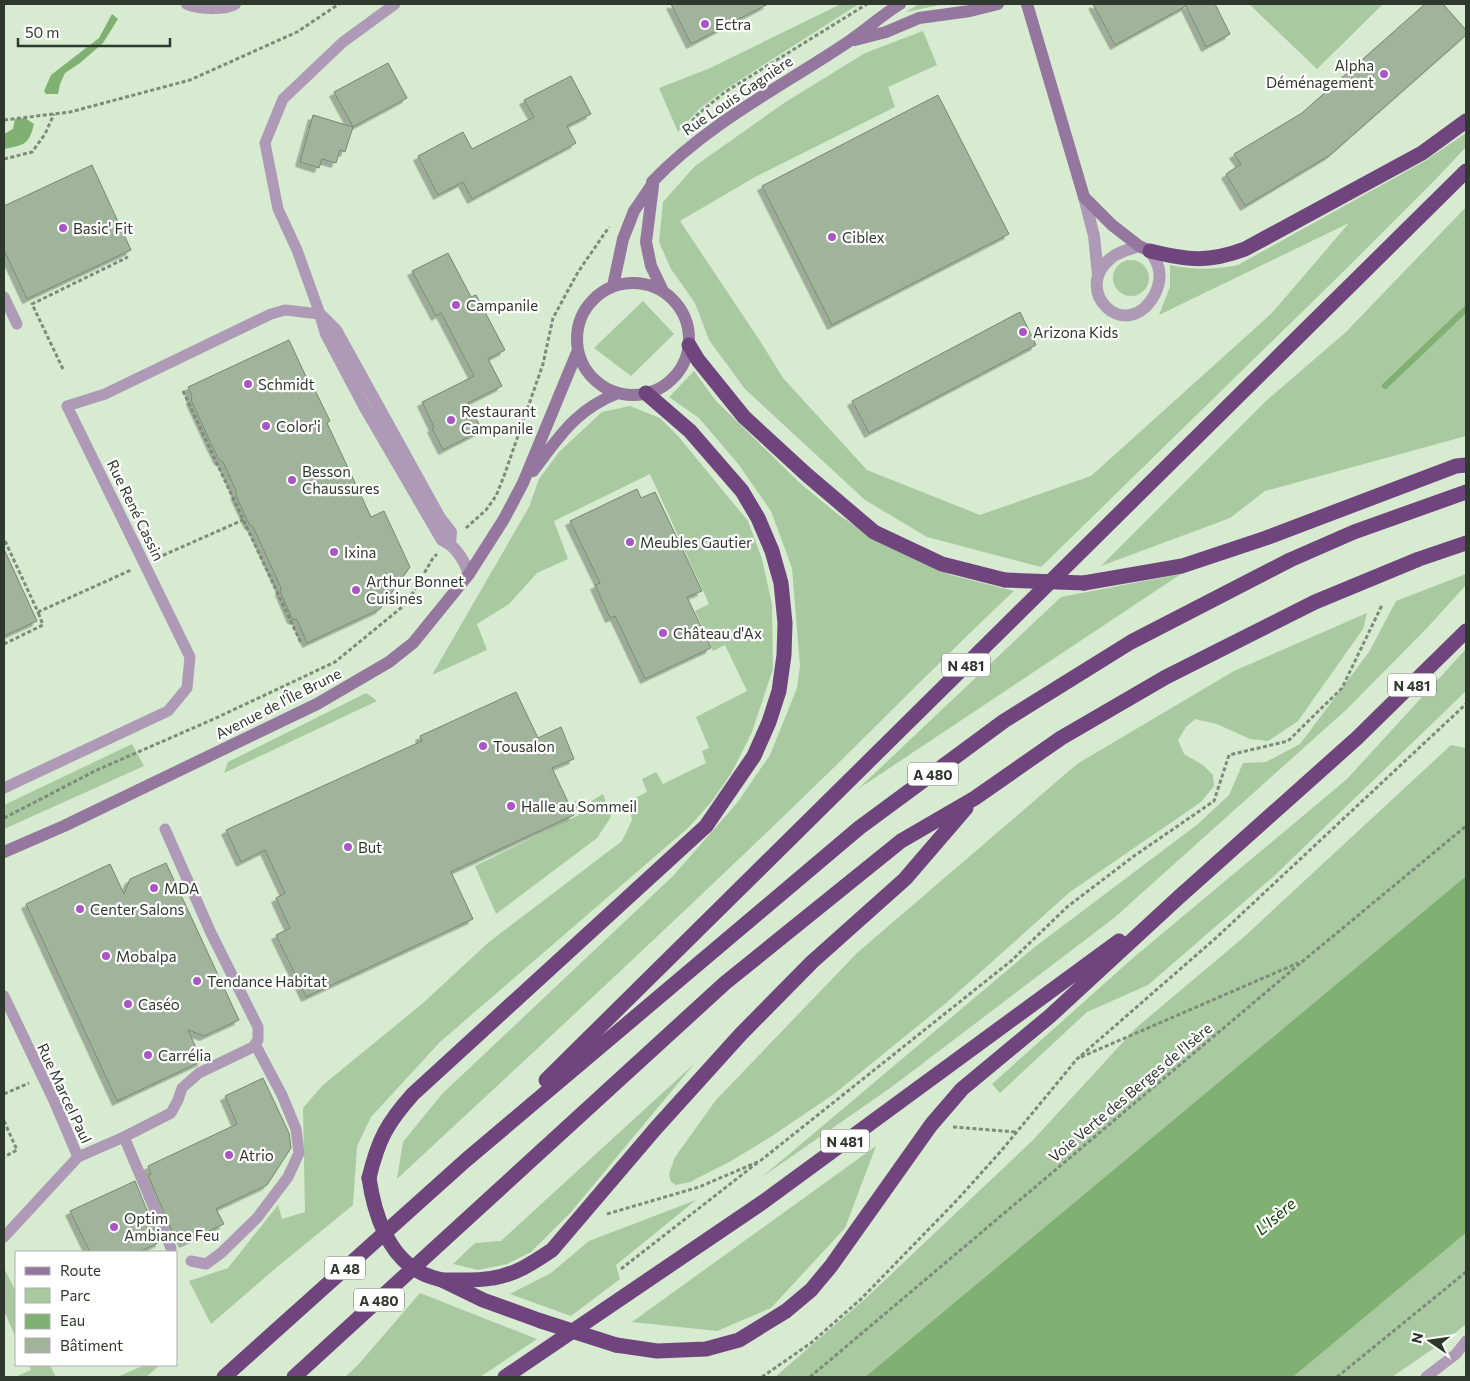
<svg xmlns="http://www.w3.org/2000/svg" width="1470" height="1381" viewBox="0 0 1470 1381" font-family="Commissioner,sans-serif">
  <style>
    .green { fill: #a9c9a0 }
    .water { fill: #80b173 }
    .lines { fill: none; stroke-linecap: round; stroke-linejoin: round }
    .stream { stroke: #80b173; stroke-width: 6 }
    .building { fill: #a0b49b; stroke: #74886f; filter: url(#shadow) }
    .path { stroke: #7d8c7a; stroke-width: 3; stroke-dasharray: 4 2.5; stroke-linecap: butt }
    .lane { stroke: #ae9ab6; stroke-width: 11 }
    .street { stroke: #ae9ab6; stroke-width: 12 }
    .secondary { stroke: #94769e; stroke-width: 12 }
    .highway { stroke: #70457e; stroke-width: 15 }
    .highway-bridge { stroke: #70457e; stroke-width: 15 }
    .poi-dot { fill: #aa56c5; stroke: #fff; stroke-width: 2 }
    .labels { text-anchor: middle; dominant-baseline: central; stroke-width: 4.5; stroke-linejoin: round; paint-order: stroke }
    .shield { fill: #fff; stroke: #6d746c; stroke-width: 1 }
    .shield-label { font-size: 14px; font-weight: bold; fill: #2f382d }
    .poi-label { font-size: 15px; fill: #2f382d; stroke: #fff; text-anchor: start }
    .street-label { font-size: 15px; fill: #2f382d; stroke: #fff }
    .water-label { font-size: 16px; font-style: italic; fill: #0f4000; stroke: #fff }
  </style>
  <defs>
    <filter id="shadow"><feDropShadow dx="-4.5" dy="4.5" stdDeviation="0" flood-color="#0004"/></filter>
  </defs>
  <rect width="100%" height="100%" fill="#d6ebd0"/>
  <path class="green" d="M841 4H859L724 90 698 110 678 132 659 88 708 69Z
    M919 4H944L906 12Z
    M1249 4H1383L1317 69Z
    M923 31 937 65 888 87 895 107 755 177 680 221 762 344 783 378 867 470 980 515 1091 476 1272 313 1349 223 1159 315 1170 287V265C1196 270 1211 270 1238 265L1425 161 1466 133V147L1436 179 1345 270 1041 567 927 537 865 500 745 389 709 340 695 303 671 269 659 242 663 202 695 166 784 103 865 53Z
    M1466 207V436L1265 491 1230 518 1101 566 1267 400 1346 332Z
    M1113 278a18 18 0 1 1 36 0a18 18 0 1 1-36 0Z
    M643 301 674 334 631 376 594 348Z
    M694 371 716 401 802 485 840 516 878 540 951 575 1014 591C948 653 886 717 821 780 682 915 539 1047 397 1179L403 1142 442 1094 673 876 737 803 770 755 797 688 800 666 792 568 771 511 739 465 699 418 669 397Z
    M630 406 660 418 678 436 748 521 762 559 772 604 773 669 752 732 732 772 712 801 689 827 440 1042 371 1117 357 1146 353 1205 276 1268 211 1324 189 1281 228 1268 278 1205 282 1219 305 1212 303 1108 323 1085 423 1003 489 942 622 841 632 820 629 801 647 792 642 779 656 772 663 784 706 763 702 751 709 748 696 717 747 691 725 645 713 651 695 611 709 604 650 474 554 521 568 559 537 573 509 604 477 624 487 650 432 675 529 507 539 479 559 452 602 412Z
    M1181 574 858 789 1061 597Z
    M1466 574V585L1427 628 1347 709 1114 918 893 1086 762 1177 1036 946 1198 824 1229 795 1243 763 1266 762 1300 744 1369 652 1396 601Z
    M1367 613 1363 629 1298 721 1268 741 1250 739 1217 724 1195 719 1186 727 1178 740 1184 754 1203 765 1213 775 1214 786 1201 802 1070 892 946 1003 834 1094 772 1136 731 1161 690 1182 676 1185 671 1182 669 1174 675 1157 716 1100 857 953 1077 764 1234 671Z
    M1466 649V691L1273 877 1148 985 1087 1012 1000 1093 992 1084 1133 958 1347 779Z
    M366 693 377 701 224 773 228 762Z
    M132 744 144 766 4 829V805Z
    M1451 745 1466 748V876L865 1377H775L865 1299 1033 1140 1136 1028 1245 936Z
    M603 794 611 817 597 838 496 914 475 866 579 815 573 802 578 800 582 807Z
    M694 1064 571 1212 531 1252 507 1264 478 1270 453 1264 475 1243 501 1241Z
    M876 1146 845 1228 771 1308 717 1331 632 1322Z
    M696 1200 616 1265 620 1279 571 1316 510 1294 551 1273 589 1241Z
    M1466 1233V1324L1450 1337 1392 1377H1293Z
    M4 1268 16 1292V1338L4 1311Z
    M420 1293 537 1339 480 1377H345L358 1365Z
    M29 1365H50L56 1377H15L31 1370Z
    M145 1365H160L146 1377H117Z"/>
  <path class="water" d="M112 14 118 19 103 43 80 63 65 73 60 84 58 94H46L44 91 51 75 99 38Z
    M25 118 34 124C29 145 24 145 4 149V134L13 129 15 119Z
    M1466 876V1233L1293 1377H865Z"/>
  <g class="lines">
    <path class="stream" d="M1385 386 1466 309"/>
  </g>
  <path class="building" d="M671 4H768L691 44Z
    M1093 4H1215L1230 34 1206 47 1186 6 1115 45Z
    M1425 4H1443L1466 30V35L1330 155 1245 206 1226 174 1241 164 1234 154 1302 113Z
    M388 63 407 98 353 127 334 92Z
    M571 76 591 114 567 126 576 143 472 199 463 182 438 195 418 156 463 132 472 149 534 117 524 100Z
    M938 95 1009 234 832 325 762 186Z
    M313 115 353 127 345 152 340 150 336 163 322 159 319 168 300 162Z
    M92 165 131 250 27 299 4 250V206Z
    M448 253 471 297 476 295 505 350 488 359 502 386 468 403 482 430 443 450 432 428 434 427 422 402 474 376 441 313 436 316 412 271Z
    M1020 312 1036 345 869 433 852 401Z
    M289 340 308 381 310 380 330 421 327 423 371 517 384 511 410 567 380 609 307 643 297 620 292 619 280 591 281 588 253 527 249 524 236 496V491L223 462 219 460 212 446 191 400 192 396 188 387Z
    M637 489 641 498 655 492 689 563 702 591 687 597 711 648 645 679 615 616 610 618 595 585 600 583 570 521Z
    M4 549 37 621 4 636Z
    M516 692 538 738 561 727 574 759 552 768 574 815 451 872 473 919 306 997 276 935 290 928 276 898 285 893 265 850 241 862 226 830 422 741 420 736Z
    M166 863 239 1020 204 1036 188 1030 202 1061 117 1101 26 904 110 864 124 894 130 879Z
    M263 1078 289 1133 291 1148 267 1185 216 1209 224 1224 184 1243 179 1233 174 1236 148 1175 151 1174 148 1166 237 1124 225 1096Z
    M135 1181 160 1242 139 1252H90L70 1211Z"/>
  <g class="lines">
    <path class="path" d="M4 120 70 112 190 80 297 32 339 4
      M688 126 697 115 725 92 867 4
      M4 159 32 152 45 134 54 114
      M63 369 32 304 128 257
      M183 391 301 643
      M466 528 486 510 496 496 504 476 543 364 553 318 578 272 609 227
      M5 541 38 612 131 570
      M157 558 243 520
      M4 644 43 625 38 612
      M4 818 97 770 216 718 335 662 407 603 433 558 437 554
      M1081 1057 1298 963
      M4 1094 29 1083
      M4 1121 17 1150 4 1157
      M953 1127 1016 1132
      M607 1214 699 1187 760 1161 1011 961 1067 907 1134 856 1214 801 1229 755 1288 741 1342 688 1382 605
      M621 1269 757 1163
      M762 1377 811 1343 861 1299 958 1199 1001 1151 1077 1059 1217 937 1466 704
      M810 1377 1303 961 1466 826
      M1337 1377 1466 1272"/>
    <path class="lane" d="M4 297 17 324
      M4 788 168 711 187 688 190 657 67 406 105 394 271 314 285 310 320 314 297 250 278 209 265 143 283 99 343 42 395 4
      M4 996 55 1103 78 1157 4 1237
      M124 1137 171 1248
      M78 1157 124 1137 171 1113 178 1100 182 1088 199 1073 253 1047 258 1040V1027L211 933 165 829
      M191 1261 206 1264 221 1253 257 1218 288 1177 299 1153 296 1129 282 1095 255 1044
      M1426 1377 1456 1354 1466 1341"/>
    <path class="street" d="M187 4C199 9 224 10 235 4
      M1084 197 1094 236 1098 275
      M1139 246C1130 249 1118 252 1111 258 1070 291 1127 346 1155 294 1163 277 1160 265 1150 251
      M320 314 326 334 364 406 442 540C456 546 464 560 469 574
      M322 316 336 330 440 518 451 532 450 544"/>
    <path class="secondary" d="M1027 4 1084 197 1112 225 1139 246 1150 251
      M855 40 886 32 919 18 970 11 998 4
      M653 186 646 242 651 266 663 291
      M577 339a56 56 0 1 1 112 0a56 56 0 1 1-112 0Z
      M613 286 623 239 634 211 653 183 652 182C708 123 781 87 848 42 866 30 882 15 900 4
      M533 471C560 436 575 410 618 393
      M4 852 64 826 317 704 389 662 413 643 469 574 504 519 523 483 578 350"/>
    <path class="highway" d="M1150 251C1187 260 1208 263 1245 249L1422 153 1466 121
      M689 345 698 360 744 417 807 475 874 532 942 564 1005 580
      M1084 583 1182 566 1266 538 1456 466 1466 465
      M546 1080 1466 171
      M369 1178C378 1140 387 1123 413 1094L706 826 754 756 769 722 779 691 784 655 785 623 781 583 772 551 758 518 742 491 690 431 646 393
      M442 1280C459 1280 477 1281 493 1278 515 1275 534 1262 552 1250L656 1128 741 1034 812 962 905 879 966 808
      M444 1281 483 1300 541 1321
      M616 1345 657 1351 706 1349 739 1340 786 1311 811 1290 831 1266 931 1125 962 1089 1050 1016 1179 897 1357 738 1466 631
      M224 1377 466 1160 859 828 1004 721 1131 642 1290 560 1354 532 1466 492
      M294 1377 725 983 901 841 975 798 1061 738 1166 677 1315 602 1419 559 1466 543
      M505 1377 763 1202 1119 941"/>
    <path class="highway-bridge" d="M1005 580 1084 583
      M369 1178C374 1212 387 1255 420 1272 426 1276 435 1278 442 1280
      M541 1321 616 1345"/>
  </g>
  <g class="poi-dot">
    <circle cx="705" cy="24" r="5"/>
    <circle cx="1384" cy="74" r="5"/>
    <circle cx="63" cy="228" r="5"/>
    <circle cx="832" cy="237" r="5"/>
    <circle cx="456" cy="305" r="5"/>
    <circle cx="1023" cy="332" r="5"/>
    <circle cx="248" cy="384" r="5"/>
    <circle cx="451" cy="420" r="5"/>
    <circle cx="266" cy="426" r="5"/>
    <circle cx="292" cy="480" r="5"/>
    <circle cx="630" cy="542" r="5"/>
    <circle cx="334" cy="552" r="5"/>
    <circle cx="356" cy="590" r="5"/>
    <circle cx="663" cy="633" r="5"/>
    <circle cx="483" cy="746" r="5"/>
    <circle cx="511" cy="806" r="5"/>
    <circle cx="348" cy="847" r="5"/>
    <circle cx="154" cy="888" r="5"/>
    <circle cx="80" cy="909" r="5"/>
    <circle cx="106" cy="956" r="5"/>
    <circle cx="197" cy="981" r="5"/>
    <circle cx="128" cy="1004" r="5"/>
    <circle cx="148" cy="1055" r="5"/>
    <circle cx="229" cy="1155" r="5"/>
    <circle cx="114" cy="1227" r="5"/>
  </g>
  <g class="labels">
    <g class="shield">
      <rect x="942" y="653.5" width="48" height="23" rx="4"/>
      <rect x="1388" y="673.5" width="48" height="23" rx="4"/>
      <rect x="908" y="762.5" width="50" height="23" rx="4"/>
      <rect x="821" y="1129.5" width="48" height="23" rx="4"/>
      <rect x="325" y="1256.5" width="40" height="23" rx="4"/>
      <rect x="354" y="1288.5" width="50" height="23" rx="4"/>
    </g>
    <g class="shield-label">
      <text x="966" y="665">N 481</text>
      <text x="1412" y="685">N 481</text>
      <text x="933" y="774">A 480</text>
      <text x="845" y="1141">N 481</text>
      <text x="345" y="1268">A 48</text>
      <text x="379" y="1300">A 480</text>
    </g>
    <g class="poi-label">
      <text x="715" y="24">Ectra</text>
      <text x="1374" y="65" text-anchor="end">Alpha<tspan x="1374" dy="17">Déménagement</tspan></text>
      <text x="73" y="228">Basic' Fit</text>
      <text x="842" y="237">Ciblex</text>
      <text x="466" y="305">Campanile</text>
      <text x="1033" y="332">Arizona Kids</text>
      <text x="258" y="384">Schmidt</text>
      <text x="461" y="411">Restaurant<tspan x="461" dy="17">Campanile</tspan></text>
      <text x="276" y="426">Color'i</text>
      <text x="302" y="471">Besson<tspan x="302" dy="17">Chaussures</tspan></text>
      <text x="640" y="542">Meubles Gautier</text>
      <text x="344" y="552">Ixina</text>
      <text x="366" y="581">Arthur Bonnet<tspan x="366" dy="17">Cuisines</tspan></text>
      <text x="673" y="633">Château d'Ax</text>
      <text x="493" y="746">Tousalon</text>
      <text x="521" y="806">Halle au Sommeil</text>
      <text x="358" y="847">But</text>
      <text x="164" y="888">MDA</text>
      <text x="90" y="909">Center Salons</text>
      <text x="116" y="956">Mobalpa</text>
      <text x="207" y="981">Tendance Habitat</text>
      <text x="138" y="1004">Caséo</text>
      <text x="158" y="1055">Carrélia</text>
      <text x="239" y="1155">Atrio</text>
      <text x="124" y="1218">Optim<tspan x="124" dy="17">Ambiance Feu</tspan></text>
    </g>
    <g class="street-label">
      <text transform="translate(737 95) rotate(-34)">Rue Louis Gagnière</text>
      <text transform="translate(136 510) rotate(64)">Rue René Cassin</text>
      <text transform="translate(278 703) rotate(-27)">Avenue de l'Île Brune</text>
      <text transform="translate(1130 1092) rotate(-40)">Voie Verte des Berges de l'Isère</text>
      <text transform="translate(65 1093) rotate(65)">Rue Marcel Paul</text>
    </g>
    <g class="water-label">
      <text transform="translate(1275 1216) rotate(-41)">L'Isère</text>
    </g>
  </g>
  <rect width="1470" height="1381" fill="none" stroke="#2f382d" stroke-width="10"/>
  <rect x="15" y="1251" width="162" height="115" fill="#ffffff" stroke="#acafab"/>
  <rect x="25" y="1267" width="25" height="8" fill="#94769e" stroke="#acafab"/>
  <text x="60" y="1276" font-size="15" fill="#2f382d">Route</text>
  <rect x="25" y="1288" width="25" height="15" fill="#a9c9a0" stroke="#acafab"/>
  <text x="60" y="1301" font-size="15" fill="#2f382d">Parc</text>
  <rect x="25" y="1314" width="25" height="15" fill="#80b173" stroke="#acafab"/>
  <text x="60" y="1326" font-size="15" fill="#2f382d">Eau</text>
  <rect x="25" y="1338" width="25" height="15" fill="#a0b49b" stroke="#acafab"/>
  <text x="60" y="1351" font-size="15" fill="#2f382d">Bâtiment</text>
  <g transform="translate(1430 1341) rotate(283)" stroke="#ffffff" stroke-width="4" paint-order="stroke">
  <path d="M0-4L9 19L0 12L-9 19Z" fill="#2f382d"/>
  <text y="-8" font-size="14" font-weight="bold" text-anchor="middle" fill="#2f382d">N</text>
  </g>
  <path d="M18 38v8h152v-8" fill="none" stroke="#2f382d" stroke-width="2.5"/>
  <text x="25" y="38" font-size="15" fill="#2f382d" stroke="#ffffff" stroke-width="4" paint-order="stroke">50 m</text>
</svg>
